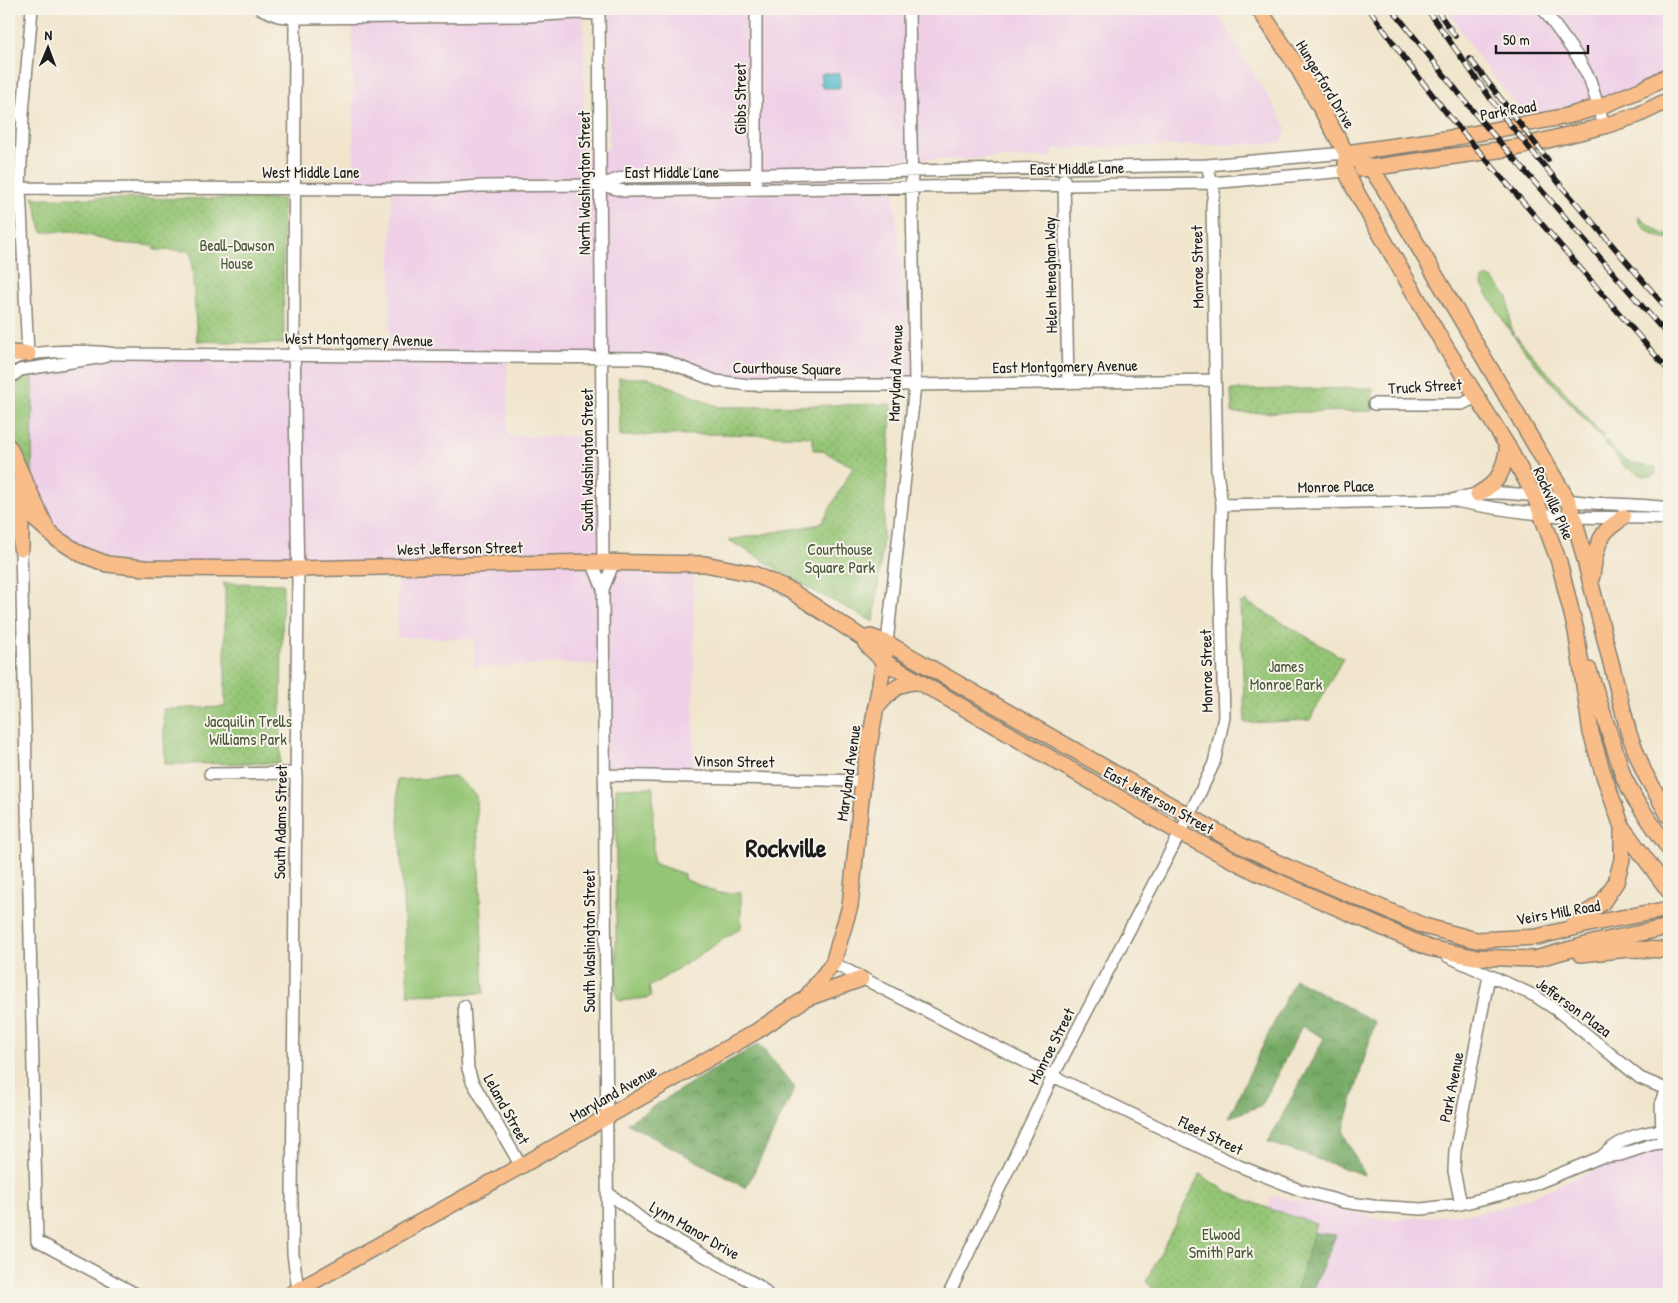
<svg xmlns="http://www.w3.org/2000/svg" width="1678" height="1303" viewBox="0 0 1678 1303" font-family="'Patrick Hand',sans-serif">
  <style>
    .built { fill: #efd0e7 }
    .grass { fill: #94c575; stroke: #587048 }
    .forest { fill: url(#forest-crowns); stroke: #4a6341 }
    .park { fill: url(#park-dots); stroke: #587048 }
    .water { fill: #4bb7c7; stroke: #346a72 }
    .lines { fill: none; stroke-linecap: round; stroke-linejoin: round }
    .minor-casing { stroke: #868174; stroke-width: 14 }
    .major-casing { stroke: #868174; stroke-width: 18 }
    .minor { stroke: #fff; stroke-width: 11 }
    .major { stroke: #f8bd89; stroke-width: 15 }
    .rail-casing { stroke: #1c1c1c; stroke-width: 5.5 }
    .rail { stroke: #f7f3e8; stroke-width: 4; stroke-dasharray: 11; stroke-linecap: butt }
    .labels { text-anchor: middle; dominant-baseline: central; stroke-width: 4; stroke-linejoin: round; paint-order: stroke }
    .street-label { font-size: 16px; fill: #1c1c1c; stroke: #f7f3e8 }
    .park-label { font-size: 16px; fill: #46573b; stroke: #f7f3e8 }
    .town-label { font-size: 26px; font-weight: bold; fill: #1c1c1c; stroke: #f7f3e8 }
  </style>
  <defs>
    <pattern id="forest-crowns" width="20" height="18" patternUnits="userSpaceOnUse" patternTransform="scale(1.25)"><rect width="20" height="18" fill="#7a6"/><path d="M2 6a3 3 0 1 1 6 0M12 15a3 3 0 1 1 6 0" fill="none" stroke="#618a53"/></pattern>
    <pattern id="park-dots" width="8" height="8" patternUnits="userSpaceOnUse" patternTransform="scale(1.25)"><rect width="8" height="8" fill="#94c575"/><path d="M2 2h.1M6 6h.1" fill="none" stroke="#7fa965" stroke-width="1.8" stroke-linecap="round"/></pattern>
  </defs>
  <rect width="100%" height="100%" fill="#f7f3e8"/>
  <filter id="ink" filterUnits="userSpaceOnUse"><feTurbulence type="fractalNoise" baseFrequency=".02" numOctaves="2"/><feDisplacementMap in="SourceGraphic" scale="10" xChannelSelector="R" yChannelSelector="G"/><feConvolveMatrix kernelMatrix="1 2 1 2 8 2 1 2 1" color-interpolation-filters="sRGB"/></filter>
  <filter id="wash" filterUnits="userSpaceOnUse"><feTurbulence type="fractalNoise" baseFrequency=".0096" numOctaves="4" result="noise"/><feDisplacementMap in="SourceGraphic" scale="20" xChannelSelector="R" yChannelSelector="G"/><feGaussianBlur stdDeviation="1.12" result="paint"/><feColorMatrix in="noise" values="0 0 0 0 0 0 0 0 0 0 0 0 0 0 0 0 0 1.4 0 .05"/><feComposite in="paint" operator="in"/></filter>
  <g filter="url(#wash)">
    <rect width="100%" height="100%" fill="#f1e6cd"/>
    <path class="built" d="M519 9H584V156L609 149V9H1215L1287 128 1281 143 1053 149V157L890 160 915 385 733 384 663 360 507 357 508 436 602 437 603 562 694 563V777L604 775V665L552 663 536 665 474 667V639L397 637 398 567 128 566 57 539 30 491 32 478 33 371 115 354 390 355 392 189 354 188 352 18 519 16Z
      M1446 9H1669V75L1532 124 1482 63Z
      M1669 1147V1294H1242L1272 1196 1387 1220 1476 1213 1511 1205 1644 1149Z"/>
    <path class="grass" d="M1638 217 1661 233 1669 234V239C1657 238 1641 231 1638 217Z
      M1488 277 1493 279 1508 297 1511 328 1514 334 1604 437 1602 439 1531 359 1506 325 1482 285 1483 279Z
      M1607 440C1619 460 1632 465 1655 467L1656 474C1646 479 1637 474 1629 468L1627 469 1604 442Z
      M456 777 476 795 484 993 408 995 397 780Z
      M653 787V863L684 874V879L718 893H741V928L649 987 651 996 648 998 620 1001 617 998 616 991V788Z"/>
    <path class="forest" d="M1295 979 1375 1022 1343 1132 1364 1175 1268 1142 1324 1038 1302 1026 1262 1105 1228 1118Z
      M759 1044 795 1088 746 1188 627 1123 694 1081Z
      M1285 1229 1336 1235 1313 1289 1308 1294H1269Z"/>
    <path class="park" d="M33 195 36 198 282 199 284 344 197 341 191 251 154 250V246L118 243 72 231 42 232Z
      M33 374 32 478 9 429V387L15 382Z
      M619 378H650L719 407 892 404 882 549 874 622 812 590 729 540 816 525 823 521 853 467 821 450H813V437L722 434 620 436Z
      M1373 388V411L1232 413 1231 390Z
      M223 583 283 584 280 763 165 764 163 709 225 707V588Z
      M1245 601 1343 658 1310 720 1245 723 1240 604Z
      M1200 1174C1231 1198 1277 1212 1316 1223L1296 1294H1158L1146 1282Z"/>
    <path class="water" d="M823 73H838L840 74V86L839 88H823L821 86V75Z"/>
  </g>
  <g filter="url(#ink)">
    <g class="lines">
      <g class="minor-casing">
        <path id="minor" d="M261 9 278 16 295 18 528 16 578 13 599 14
          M599 9 603 562
          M1543 9 1577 56 1590 80 1604 126
          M295 18 294 342 298 584 292 1198 293 1254 298 1290
          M9 113H23
          M1064 179 1068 383
          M756 182V9
          M601 185 624 177 1207 165 1346 153
          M20 188 439 189 480 186 601 185 624 191 1211 183 1346 171
          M28 354 20 188 23 113 32 9
          M9 361C28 349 92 350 115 354L642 358 663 360 716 381 749 385H915L1215 380
          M9 379 20 370 104 357
          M1374 404H1462L1477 397
          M1456 501C1494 509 1534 514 1573 517 1605 518 1637 517 1669 519
          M1222 505 1452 500C1460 498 1469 495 1478 494 1516 490 1555 500 1593 503 1618 505 1644 504 1669 508
          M21 548 37 1241 136 1294
          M592 562 603 589 608 1294
          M603 589 614 562
          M887 643 915 385 909 9
          M210 774 297 773
          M604 775 863 781
          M1447 956 1535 996 1558 1011 1640 1078 1666 1089 1669 1094
          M833 963 1053 1076 1239 1166 1300 1190 1343 1202 1373 1206 1422 1209 1461 1204 1523 1189 1601 1157 1620 1155 1653 1144 1669 1142
          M464 1006 468 1069 472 1081 521 1166
          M1662 1136 1661 1102 1666 1089
          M1601 1157C1621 1138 1642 1131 1669 1130
          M607 1192 652 1227 759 1286 767 1294
          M1461 1204 1454 1171 1455 1151 1489 976
          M949 1294 1053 1076 1189 816 1214 763 1224 717 1220 569 1222 505 1217 472 1212 205 1214 192 1207 165"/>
      </g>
      <g class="major-casing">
        <path id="major" d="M1259 9 1298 68 1346 153 1371 168 1384 188 1568 501 1574 517 1629 734 1644 772 1669 816
          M1346 153V171L1354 188 1440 338 1508 447 1535 497 1559 562 1576 631 1591 733 1602 770 1622 827 1669 891
          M1346 153 1452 138 1567 116 1599 107 1645 88 1669 75
          M1362 169 1519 147 1604 126 1638 115 1669 100
          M9 353 28 354
          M9 447 45 525
          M9 482 28 513 57 539 81 554 107 564 145 568 298 569 592 562 705 564 754 574 791 591 864 639 866 644 883 661 1180 833 1256 872 1429 948 1474 957 1535 959 1597 942 1669 927
          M1478 494C1500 482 1503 471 1508 447
          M21 502V548
          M1592 576C1594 561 1596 542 1607 530 1612 525 1618 522 1623 517
          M864 639 871 637 887 643 1240 845 1287 867 1424 926 1476 940 1537 937 1589 924 1669 909
          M1589 670 1624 778 1636 801 1669 849
          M875 709C889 694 897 681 919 682
          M1571 928 1588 912 1602 903 1616 882 1622 859V827
          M1581 954 1629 949 1669 950
          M805 999 861 979
          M291 1294 521 1166 757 1031 805 999 833 963 850 906 863 781 887 643"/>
      </g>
      <use href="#minor" class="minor"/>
      <use href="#major" class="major"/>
      <g class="rail-casing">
        <path id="rail" d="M1369 9 1407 62 1452 120 1669 371
          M1392 9 1477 116 1669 337
          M1427 9 1500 112 1540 161 1669 311
          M1436 9 1455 36
          M1470 59 1548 160"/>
      </g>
      <use href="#rail" class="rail"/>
    </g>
  </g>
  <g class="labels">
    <g class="street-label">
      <text transform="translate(1326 84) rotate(59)">Hungerford Drive</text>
      <text transform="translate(740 99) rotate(-90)">Gibbs Street</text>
      <text transform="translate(1508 110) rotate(-10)">Park Road</text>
      <text transform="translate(1077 168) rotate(-1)">East Middle Lane</text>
      <text x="311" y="172">West Middle Lane</text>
      <text x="672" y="172">East Middle Lane</text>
      <text transform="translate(584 183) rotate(-90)">North Washington Street</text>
      <text transform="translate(1197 267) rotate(-91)">Monroe Street</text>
      <text transform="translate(1050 275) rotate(-91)">Helen Heneghan Way</text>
      <text transform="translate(359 339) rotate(1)">West Montgomery Avenue</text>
      <text transform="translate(1065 366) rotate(-1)">East Montgomery Avenue</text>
      <text transform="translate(787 368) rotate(1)">Courthouse Square</text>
      <text transform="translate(895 373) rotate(-88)">Maryland Avenue</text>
      <text transform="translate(1425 386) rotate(-3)">Truck Street</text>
      <text transform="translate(587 460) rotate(-90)">South Washington Street</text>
      <text transform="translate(1336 486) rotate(-1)">Monroe Place</text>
      <text transform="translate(1554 503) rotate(66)">Rockville Pike</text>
      <text transform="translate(460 548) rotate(-1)">West Jefferson Street</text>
      <text transform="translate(1206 671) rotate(-91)">Monroe Street</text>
      <text transform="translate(734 761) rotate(1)">Vinson Street</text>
      <text transform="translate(848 773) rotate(-82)">Maryland Avenue</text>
      <text transform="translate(1159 800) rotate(29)">East Jefferson Street</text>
      <text transform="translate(280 822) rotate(-89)">South Adams Street</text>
      <text transform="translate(1558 912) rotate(-10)">Veirs Mill Road</text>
      <text transform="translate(589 941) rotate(-90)">South Washington Street</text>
      <text transform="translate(1574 1007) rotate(36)">Jefferson Plaza</text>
      <text transform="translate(1051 1046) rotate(-63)">Monroe Street</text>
      <text transform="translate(1451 1087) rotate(-79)">Park Avenue</text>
      <text transform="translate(613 1093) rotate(-30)">Maryland Avenue</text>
      <text transform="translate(507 1109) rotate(61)">Leland Street</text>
      <text transform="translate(1211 1135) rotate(26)">Fleet Street</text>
      <text transform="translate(695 1230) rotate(30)">Lynn Manor Drive</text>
    </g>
    <g class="park-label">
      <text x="237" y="245">Beall-Dawson<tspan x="237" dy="18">House</tspan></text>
      <text x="840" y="549">Courthouse<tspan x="840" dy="18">Square Park</tspan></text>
      <text x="1286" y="666">James<tspan x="1286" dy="18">Monroe Park</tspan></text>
      <text x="248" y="721">Jacquilin Trells<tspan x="248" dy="18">Williams Park</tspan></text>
      <text x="1221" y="1234">Elwood<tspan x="1221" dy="18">Smith Park</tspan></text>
    </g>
    <g class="town-label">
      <text x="786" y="847">Rockville</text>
    </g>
  </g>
  <rect width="1678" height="1303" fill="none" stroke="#f7f3e8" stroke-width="30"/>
  <g transform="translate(48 48) rotate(1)" stroke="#f7f3e8" stroke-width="4" paint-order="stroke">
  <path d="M0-4L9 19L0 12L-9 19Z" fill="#1c1c1c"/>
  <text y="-8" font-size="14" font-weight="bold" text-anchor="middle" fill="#1c1c1c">N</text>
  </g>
  <path d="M1496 45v8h92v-8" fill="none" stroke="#1c1c1c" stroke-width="2.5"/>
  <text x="1503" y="45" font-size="15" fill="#1c1c1c" stroke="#f7f3e8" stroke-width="4" paint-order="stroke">50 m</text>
</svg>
